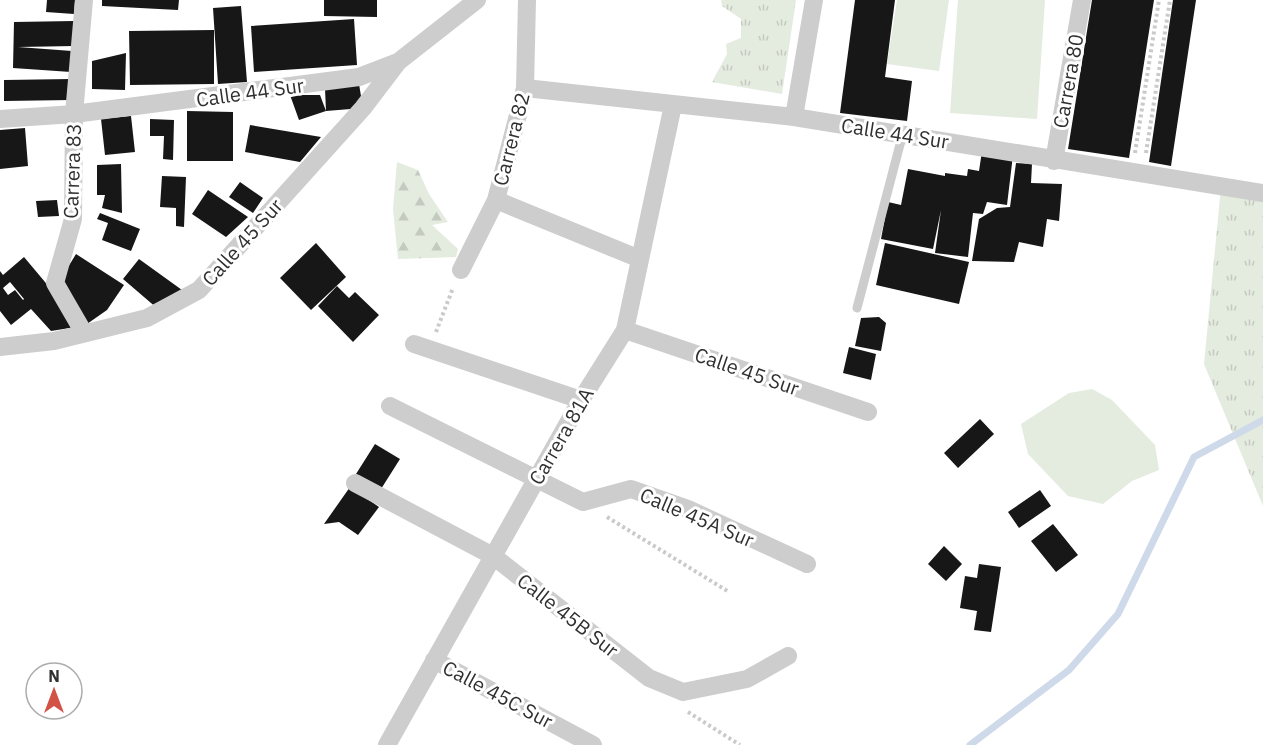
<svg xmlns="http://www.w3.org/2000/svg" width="1263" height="745" viewBox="0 0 1263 745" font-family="'IBM Plex Sans',sans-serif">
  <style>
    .grass { fill: url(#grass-tufts) }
    .forest { fill: url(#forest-firs) }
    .green { fill: #e4ebdf }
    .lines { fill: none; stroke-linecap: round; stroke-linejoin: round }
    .stream { stroke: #cedae9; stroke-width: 7 }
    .building { fill: #171717; fill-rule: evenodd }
    .path { stroke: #cacaca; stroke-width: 4; stroke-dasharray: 3 3; stroke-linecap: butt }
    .lane { stroke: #cdcdcd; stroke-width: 9 }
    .street { stroke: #cdcdcd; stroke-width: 18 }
    .labels { text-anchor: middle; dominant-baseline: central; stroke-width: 6; stroke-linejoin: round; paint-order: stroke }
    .street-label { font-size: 20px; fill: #303030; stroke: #fff }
  </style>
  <defs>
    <pattern id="grass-tufts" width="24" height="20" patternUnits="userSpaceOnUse" patternTransform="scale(1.5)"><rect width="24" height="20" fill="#e4ebdf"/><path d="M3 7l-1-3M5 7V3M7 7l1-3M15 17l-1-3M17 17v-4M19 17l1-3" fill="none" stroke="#c4cac0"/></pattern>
    <pattern id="forest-firs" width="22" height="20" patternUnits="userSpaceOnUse" patternTransform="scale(1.5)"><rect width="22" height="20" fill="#e4ebdf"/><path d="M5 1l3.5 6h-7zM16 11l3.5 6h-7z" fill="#c4cac0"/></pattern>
  </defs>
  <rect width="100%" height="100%" fill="#fff"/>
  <path class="grass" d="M721 0H796L782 94 712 82 727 54 726 44 741 38V19L722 6Z
    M1221 187 1263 193V506L1204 364Z"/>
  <path class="forest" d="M397 162 418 170 429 194 448 222 432 225 458 249 456 257 398 259 393 209Z"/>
  <path class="green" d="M897 0H949L939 71 887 64Z
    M958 0H1045L1037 119 950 113Z
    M1092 389 1112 400 1155 445 1159 470 1132 481 1103 504 1068 496 1028 454 1021 424 1069 393Z"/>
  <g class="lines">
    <path class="stream" d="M970 745 1069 670 1118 614 1194 457 1263 420"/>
  </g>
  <path class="building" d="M47 0H75L74 14 46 12Z
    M102 0H179L178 10 102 6Z
    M324 0H377V17L324 16Z
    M855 0H895L885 77 912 81 907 121 840 113Z
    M1092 0H1154L1129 158 1068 149Z
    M1173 0H1196L1171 166 1149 162Z
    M241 6 247 82 218 84 213 8Z
    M354 19 357 65 254 72 251 26Z
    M74 21 75 46 18 47 72 51 71 72 13 68 14 22Z
    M214 30V84L130 85 129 31Z
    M126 53 125 90 92 89V61Z
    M71 79V100L4 101V80Z
    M359 84 363 108 326 111 299 120 290 95H320L326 111 325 89Z
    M187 111 233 112V161H187Z
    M131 116 135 152 105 155 101 119Z
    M150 119 174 120 173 160 163 159 164 136H150Z
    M250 125 321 137 300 162 245 152Z
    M25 128 28 166 0 169V130Z
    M982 151 1013 155 1007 205 987 202 983 214 973 213 968 257 935 253 941 210 933 249 881 239 888 202 901 205 908 169 945 176V173L967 176 968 169 979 171Z
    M1016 163 1032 164 1031 183 1062 184 1059 221 1047 219 1043 247 1019 242 1014 262 972 261 979 219 997 208 1010 207Z
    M121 164 122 213 102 208 105 195H97V165Z
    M162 176 186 177 184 227 176 226V208L160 207Z
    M240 182 263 198 253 213 229 197Z
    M208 190 248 217 226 237 192 214Z
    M57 200 59 216 38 217 36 201Z
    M100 213 140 229 131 251 102 240 108 223 97 219Z
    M316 243 346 277 311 310 280 278Z
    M885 243 969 262 959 304 876 285Z
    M76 254 124 285 107 310 87 324 62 277Z
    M24 257 45 282 76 327 51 331 31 309 11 325 0 311V271L3 275ZM10 282 24 299 23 300 15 290 8 295 3 288Z
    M139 259 182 290 158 309 123 279Z
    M337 286 349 298 355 292 379 315 353 342 318 306Z
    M879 317 886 323 881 351 855 346 861 318Z
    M849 347 876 354 871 380 843 373Z
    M980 419 994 434 958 468 944 453Z
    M375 444 400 459 381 489 356 474Z
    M350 487 379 507 358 535 339 522 324 524Z
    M1040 490 1051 506 1019 528 1008 512Z
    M1053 524 1078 555 1056 572 1031 541Z
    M944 546 962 564 946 581 928 564Z
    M979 564 1001 567 991 632 974 630 977 611 960 608 965 576 977 578Z"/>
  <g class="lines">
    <path class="path" d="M1135 153 1159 0
      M1146 153 1170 0
      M436 332 453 288
      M607 517 729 592
      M688 712 740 745"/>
    <path class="lane" d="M857 308 903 133"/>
    <path class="street" d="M525 88 794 117 1263 193
      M794 117 814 0
      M0 119 74 114 359 77 398 62 477 0
      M1054 161 1082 0
      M496 200 640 259
      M461 270 496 200 525 88 527 0
      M625 330 868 412
      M84 333 55 283 73 219 74 114 84 0
      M414 344 581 400
      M0 347 54 341 147 318 199 290 363 108 398 62
      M390 406 583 502 631 489 688 509 807 564
      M355 483 493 556 649 678 683 692 747 679 788 656
      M434 660 593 745
      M387 745 581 400 625 330 673 105"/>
  </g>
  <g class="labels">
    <g class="street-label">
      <text transform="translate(1068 81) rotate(-80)">Carrera 80</text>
      <text transform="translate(250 92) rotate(-8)">Calle 44 Sur</text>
      <text transform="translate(895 133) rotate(9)">Calle 44 Sur</text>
      <text transform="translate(511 139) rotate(-76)">Carrera 82</text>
      <text transform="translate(72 171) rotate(-88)">Carrera 83</text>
      <text transform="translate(242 242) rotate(-48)">Calle 45 Sur</text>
      <text transform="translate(747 371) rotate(19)">Calle 45 Sur</text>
      <text transform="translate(561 436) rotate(-60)">Carrera 81A</text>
      <text transform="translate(697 517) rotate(23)">Calle 45A Sur</text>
      <text transform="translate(568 615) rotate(38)">Calle 45B Sur</text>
      <text transform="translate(498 694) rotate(28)">Calle 45C Sur</text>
    </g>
  </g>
  <g transform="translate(54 691)"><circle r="28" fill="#ffffff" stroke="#acacac" stroke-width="1.5"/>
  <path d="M0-4.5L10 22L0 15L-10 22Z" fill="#d25346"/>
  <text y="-9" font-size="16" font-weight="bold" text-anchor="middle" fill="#303030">N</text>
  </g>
</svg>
